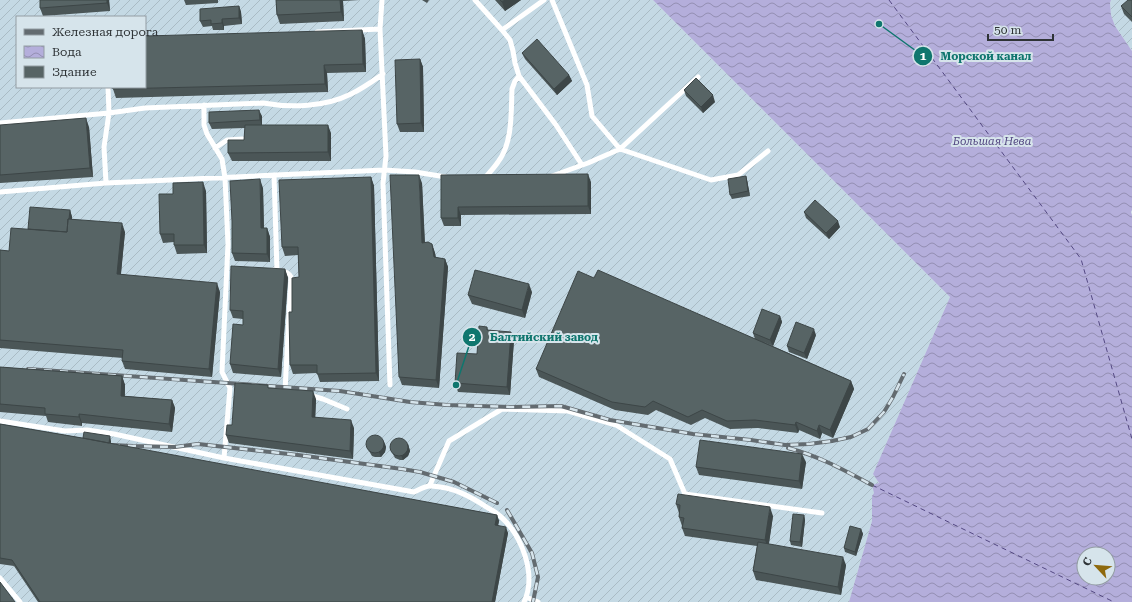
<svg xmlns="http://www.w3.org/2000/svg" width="1132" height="602" viewBox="0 0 1132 602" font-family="'Roboto Serif',serif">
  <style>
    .industrial { fill: url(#industrial-furrows); fill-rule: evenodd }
    .water { fill: url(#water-waves); fill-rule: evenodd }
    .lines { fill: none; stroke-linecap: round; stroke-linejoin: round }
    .ferry { stroke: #534882; stroke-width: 1; stroke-dasharray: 5 4; stroke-linecap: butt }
    .lane { stroke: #fff; stroke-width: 5 }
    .rail-casing { stroke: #636b70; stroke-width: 4 }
    .rail { stroke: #d6e4eb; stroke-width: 2.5; stroke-dasharray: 8; stroke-linecap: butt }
    .wall { fill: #4b5657 }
    .shaded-wall { fill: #3d4647 }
    .building { fill: #576465; stroke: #3d4647 }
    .labels { text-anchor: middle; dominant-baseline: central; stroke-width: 4; stroke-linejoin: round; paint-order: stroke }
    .water-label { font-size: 11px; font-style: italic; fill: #534882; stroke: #d6e4eb }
    .leader { fill: none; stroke: #0f766e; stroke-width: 1.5 }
    .callout-dot { fill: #0f766e; stroke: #d6e4eb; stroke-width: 1.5 }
    .mark-label { font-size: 12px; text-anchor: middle; font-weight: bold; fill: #fff }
    .callout-label { font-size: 11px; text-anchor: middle; font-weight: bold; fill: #0f766e; stroke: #d6e4eb; stroke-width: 4; stroke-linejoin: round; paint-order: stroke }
  </style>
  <defs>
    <pattern id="industrial-furrows" width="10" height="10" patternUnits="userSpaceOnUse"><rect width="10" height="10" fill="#c4d9e4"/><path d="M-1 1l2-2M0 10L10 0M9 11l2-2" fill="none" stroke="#a9bbc4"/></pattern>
    <pattern id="water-waves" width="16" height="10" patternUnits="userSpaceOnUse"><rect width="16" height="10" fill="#b4aedb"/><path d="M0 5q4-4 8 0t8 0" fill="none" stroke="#938eb2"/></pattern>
  </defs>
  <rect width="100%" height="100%" fill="#d6e4eb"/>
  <path class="industrial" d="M0 0H653L950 297 873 474 879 483 874 493 872 496V521L849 602H0ZM17 17H145V87H17Z
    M1111 0H1132V51L1115 26 1111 15 1110 3Z"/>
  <path class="water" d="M653 0H1111L1110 3 1111 15 1115 26 1132 51V210L1131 212 1132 215V602H849L872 521V496L874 493 872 485 879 483 873 474 950 297ZM1084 554H1108V578H1084Z"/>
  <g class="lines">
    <path class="ferry" d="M889 0 1081 259 1132 439
      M872 485 1114 602"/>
    <path class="lane" d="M382 0 380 29 386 156 383 183 390 385
      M475 0 502 30 544 0
      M552 0 587 85 592 116 620 149 711 180 738 175 768 151
      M502 30 510 40 513 51 515 63 519 76 556 125 582 165
      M317 32 380 29
      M204 105V125L207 134 222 159 225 178 228 244 222 372 230 388 224 458
      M0 123 109 113 145 108 263 103C291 108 325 107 351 94 362 89 373 81 383 74
      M215 148 227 140 243 139
      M552 176 588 163 620 149 698 77
      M484 179C489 173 494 168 498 162 513 143 511 111 512 89L515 81 519 76
      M106 183 104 147 109 113 108 87
      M0 192 106 183 384 170 415 172 446 177
      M273 270 277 271 274 175
      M280 271C285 271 288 272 291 277L285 391
      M309 395 323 399 347 409
      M0 421 65 431 87 430 114 434 224 458 414 492C419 490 426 485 431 486 453 487 470 496 488 508 492 510 497 513 500 516 522 535 537 575 524 602
      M430 485 449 441 502 409 568 411 616 425 670 459 685 494 822 513
      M0 578 20 602
      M526 597 538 602"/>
    <g class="rail-casing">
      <path id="rail" d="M28 369 340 391 410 402 447 405 512 407 561 406 610 420 693 434 751 440 785 445 809 444 832 441 851 437 868 429 884 412 893 397 904 374
        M112 445 133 446 175 447 198 444 298 455 402 469 420 472 454 482 497 503
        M788 448C819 456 844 470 872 485
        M507 510 532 553 538 577 533 602"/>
    </g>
    <use href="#rail" class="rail"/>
  </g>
  <path class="wall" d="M109 0 110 11 43 16 40 8Z
    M184 0H218V3L186 5Z
    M276 0H360L343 1 344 21 280 24 277 15Z
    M422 0H429L427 3Z
    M495 0H521L505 11Z
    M1132 0V22L1124 14 1121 6Z
    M239 6 241 12 242 24 224 26V30H213L212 26 203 27 200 21Z
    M362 30 365 39 366 72 327 73 328 92 116 98 113 89Z
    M522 53 569 75 572 81 557 95 525 59Z
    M420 59 423 67 424 132H400L397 124Z
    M684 90 715 102 703 113 686 96Z
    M262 116V125L331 133V161H232L228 153 244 140 245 128 212 129 209 123Z
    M0 125 89 127 93 177 0 183Z
    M441 175 591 182V214L461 215V226H444L441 218Z
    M746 176 747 180 750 196 732 199 730 195Z
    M371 177 374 186 379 381 320 382 317 373 293 374 290 365 292 312 299 277 298 255 285 256 282 247Z
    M422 183 425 242 432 244 435 253 436 258 445 259 448 267 439 388 402 385 399 377Z
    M263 188 264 228H267L270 237V262L235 261 232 253Z
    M206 191 207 253 177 254 174 245V242L163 243 160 234 173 194Z
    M70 210 72 217V219L125 232 121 274 220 292 212 377 125 369 122 361 123 358 0 348V250L9 251 28 229Z
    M804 212 840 227 829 239 806 218Z
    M285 269 288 278 281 377 233 373 230 364 243 325V319L233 318 230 310Z
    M594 278 755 339 753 333 780 316 782 322 773 346 759 340 851 381 854 389 833 438 822 433 820 439 799 430 798 433 758 428 730 429 705 418 691 425 656 410 648 415 615 410 539 377 536 369Z
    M532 292 525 318 472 304 468 295Z
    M487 327 488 330 514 340 510 395 458 392 455 383 477 354Z
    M816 335 807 359 789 352 787 346Z
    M0 367 122 376 125 385V396L172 400 175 408 172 432 82 423V426L48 422 46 416 0 412Z
    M269 388 316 399 315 417 354 428 353 459 229 443 226 435 232 425Z
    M0 424 83 438 111 441V444L497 515 499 521 498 525 508 533 495 602H38L14 566 0 564Z
    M384 442 386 447 385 452 381 457H375L372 456 369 451 367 447Z
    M408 444 410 451 408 456 403 460H400L395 458 390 448Z
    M806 462 802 489 699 475 696 467Z
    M676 504 773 516 769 544 846 565 841 595 756 580 753 571 757 546 685 536 682 528V526L679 517V513Z
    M804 515 805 520 802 547 791 545 790 541Z
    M861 529 863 534 856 556 845 552 844 548Z"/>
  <path class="shaded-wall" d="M107 0H109L110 11 107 3Z
    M340 0H342L343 1 344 21 341 12Z
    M505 0H521L505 11 502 2Z
    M239 6 241 12 242 24 239 18Z
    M222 19 224 26V30L222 23Z
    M362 30 365 39 366 72 363 64Z
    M420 59 423 67 424 132 421 123Z
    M324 65 327 73 328 92 325 84Z
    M569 75 572 81 557 95 554 89Z
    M713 95 715 102 703 113 701 107Z
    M259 110 262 116V127L260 120Z
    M86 118 89 127 93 177 90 168Z
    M328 125 331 133V161L328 152Z
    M588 174 591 182V214L588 206Z
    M419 175 422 183 425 251 422 243Z
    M746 176 747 180 750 196 748 191Z
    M371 177 374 186 379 381 376 373Z
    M260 179 263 188 264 237 261 228Z
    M203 182 206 191 207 253 204 245Z
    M458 207 461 215V226L458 218Z
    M70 210 72 217 70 241 68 234Z
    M838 221 840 227 829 239 826 233Z
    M122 223 125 232 120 282 117 274Z
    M267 228 270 237V262L267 254Z
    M432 244 435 253 437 266 434 257Z
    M445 259 448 267 439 388 436 380Z
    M285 269 288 278 281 377 278 369Z
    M217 283 220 292 212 377 209 369Z
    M529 284 532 292 525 318 522 310Z
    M780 316 782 322 773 346 770 340Z
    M814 329 816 335 807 359 804 353Z
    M511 332 514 340 510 395 507 387Z
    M122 376 125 385 124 404 121 396Z
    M851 381 854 389 833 438 830 430Z
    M313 391 316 399 315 425 312 417Z
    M172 400 175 408 172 432 169 424Z
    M79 414 82 423V426L79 417Z
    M351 420 354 428 353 459 350 451Z
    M796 422 799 430 798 433 795 425Z
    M819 425 822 433 820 439 817 431Z
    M110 436 111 441 110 449 108 445Z
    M384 442 386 447 385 452 381 457 379 452Z
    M408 444 410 451 408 456 403 460 401 455Z
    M802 454 806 462 802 489 799 481Z
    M770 507 773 516 768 548 765 540Z
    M497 515 499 521 497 531 495 525Z
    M804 515 805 520 802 547 800 542Z
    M506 527 508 533 495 602H492Z
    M861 529 863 534 856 556 855 552Z
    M843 557 846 565 841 595 838 587Z"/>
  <path class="building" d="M40 0H107V3L40 8Z
    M276 0H340L341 12 277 15Z
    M500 0H505L502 2Z
    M1128 0H1132V17L1121 6Z
    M239 6V18L222 19V23L211 24V20L200 21V9Z
    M362 30 363 64 324 65 325 84 113 89 112 87H145V36Z
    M537 39 569 75 554 89 522 53Z
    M420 59 421 123 397 124 395 60Z
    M696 78 713 95 701 107 684 90Z
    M259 110 260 120 209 123V112Z
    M86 118 90 168 0 175V125Z
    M245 125H328V152L228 153V140H244Z
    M588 174V206L458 207V218H441V175Z
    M390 175H419L422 243 428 242 432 244 434 257 445 259 436 380 399 377Z
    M746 176 748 191 730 195 728 179Z
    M371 177 376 373 317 374V365H290L289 312H292V278L299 277 298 247H282L279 180Z
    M260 179 261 228H267V254L232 253V221L230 181Z
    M203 182 204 245H174V234H160L159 194H173V183Z
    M815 200 838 221 826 233 804 212Z
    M30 207 70 210 69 219H68L67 232 28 229Z
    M68 219 122 223 117 274 217 283 209 369 122 361 123 350 0 340V250L9 251 11 228 67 232Z
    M231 266 285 269 278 369 230 364 233 324 243 325V311L230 310Z
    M475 270 529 284 522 310 468 295Z
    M598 270 851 381 830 430 819 425 817 431 796 422 795 425 755 420 727 421 702 410 688 417 653 401 645 407 612 402 536 369 578 271 594 278Z
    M762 309 780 316 770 340 753 333Z
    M796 322 814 329 804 353 787 346Z
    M479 326 487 327V330L511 332 507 387 455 383 457 353 477 354Z
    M0 367 122 376 121 396 172 400 169 424 79 414V417L45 414V408L0 404Z
    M235 383 268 385V388L313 391 312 417 351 420 350 451 226 435 227 425H232Z
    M0 424 82 438 497 515 495 525 506 527 492 602H40L12 560 0 558Z
    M84 432 110 436 109 443 83 438Z
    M366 444a9 9 0 1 1 18 0a9 9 0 1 1-18 0Z
    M390 447a9 9 0 1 1 18 0a9 9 0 1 1-18 0Z
    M700 440 802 454 799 481 696 467Z
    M678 494 770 507 765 540 682 528 684 518 679 517 680 505 676 504Z
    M793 514 804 515 800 542 790 541Z
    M850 526 861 529 855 552 844 548Z
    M758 542 843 557 838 587 753 571Z
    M0 582 15 602H0Z"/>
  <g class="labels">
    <g class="water-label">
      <text x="992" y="141">Большая Нева</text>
    </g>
  </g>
  <path class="leader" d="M879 24L923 56M456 385L472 337"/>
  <g class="callout-dot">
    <circle cx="879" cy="24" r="4"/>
    <circle cx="456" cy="385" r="4"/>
    <circle cx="923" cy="56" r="10"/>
    <circle cx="472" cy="337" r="10"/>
  </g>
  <g class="mark-label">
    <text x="923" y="60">1</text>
    <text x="472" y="341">2</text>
  </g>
  <g class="callout-label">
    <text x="986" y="60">Морской канал</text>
    <text x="544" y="341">Балтийский завод</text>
  </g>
  <rect x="16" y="16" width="130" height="72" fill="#d6e4eb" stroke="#939da3"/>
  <rect x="24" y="29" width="20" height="6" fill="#636b70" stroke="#939da3"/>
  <text x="52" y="36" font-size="12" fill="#2e3336">Железная дорога</text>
  <rect x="24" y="46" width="20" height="12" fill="url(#water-waves)" stroke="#939da3"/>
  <text x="52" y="56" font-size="12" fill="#2e3336">Вода</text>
  <rect x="24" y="66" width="20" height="12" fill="#576465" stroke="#939da3"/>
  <text x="52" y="76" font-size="12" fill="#2e3336">Здание</text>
  <g transform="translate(1096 566) rotate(296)"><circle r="19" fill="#d6e4eb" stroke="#939da3"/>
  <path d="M0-3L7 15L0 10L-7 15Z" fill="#8e690d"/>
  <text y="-6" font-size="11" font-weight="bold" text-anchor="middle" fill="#2e3336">С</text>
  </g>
  <path d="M988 34v6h65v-6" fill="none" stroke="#2e3336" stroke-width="2"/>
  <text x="994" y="34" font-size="12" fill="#2e3336" stroke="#d6e4eb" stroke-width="3" paint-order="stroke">50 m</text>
</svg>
